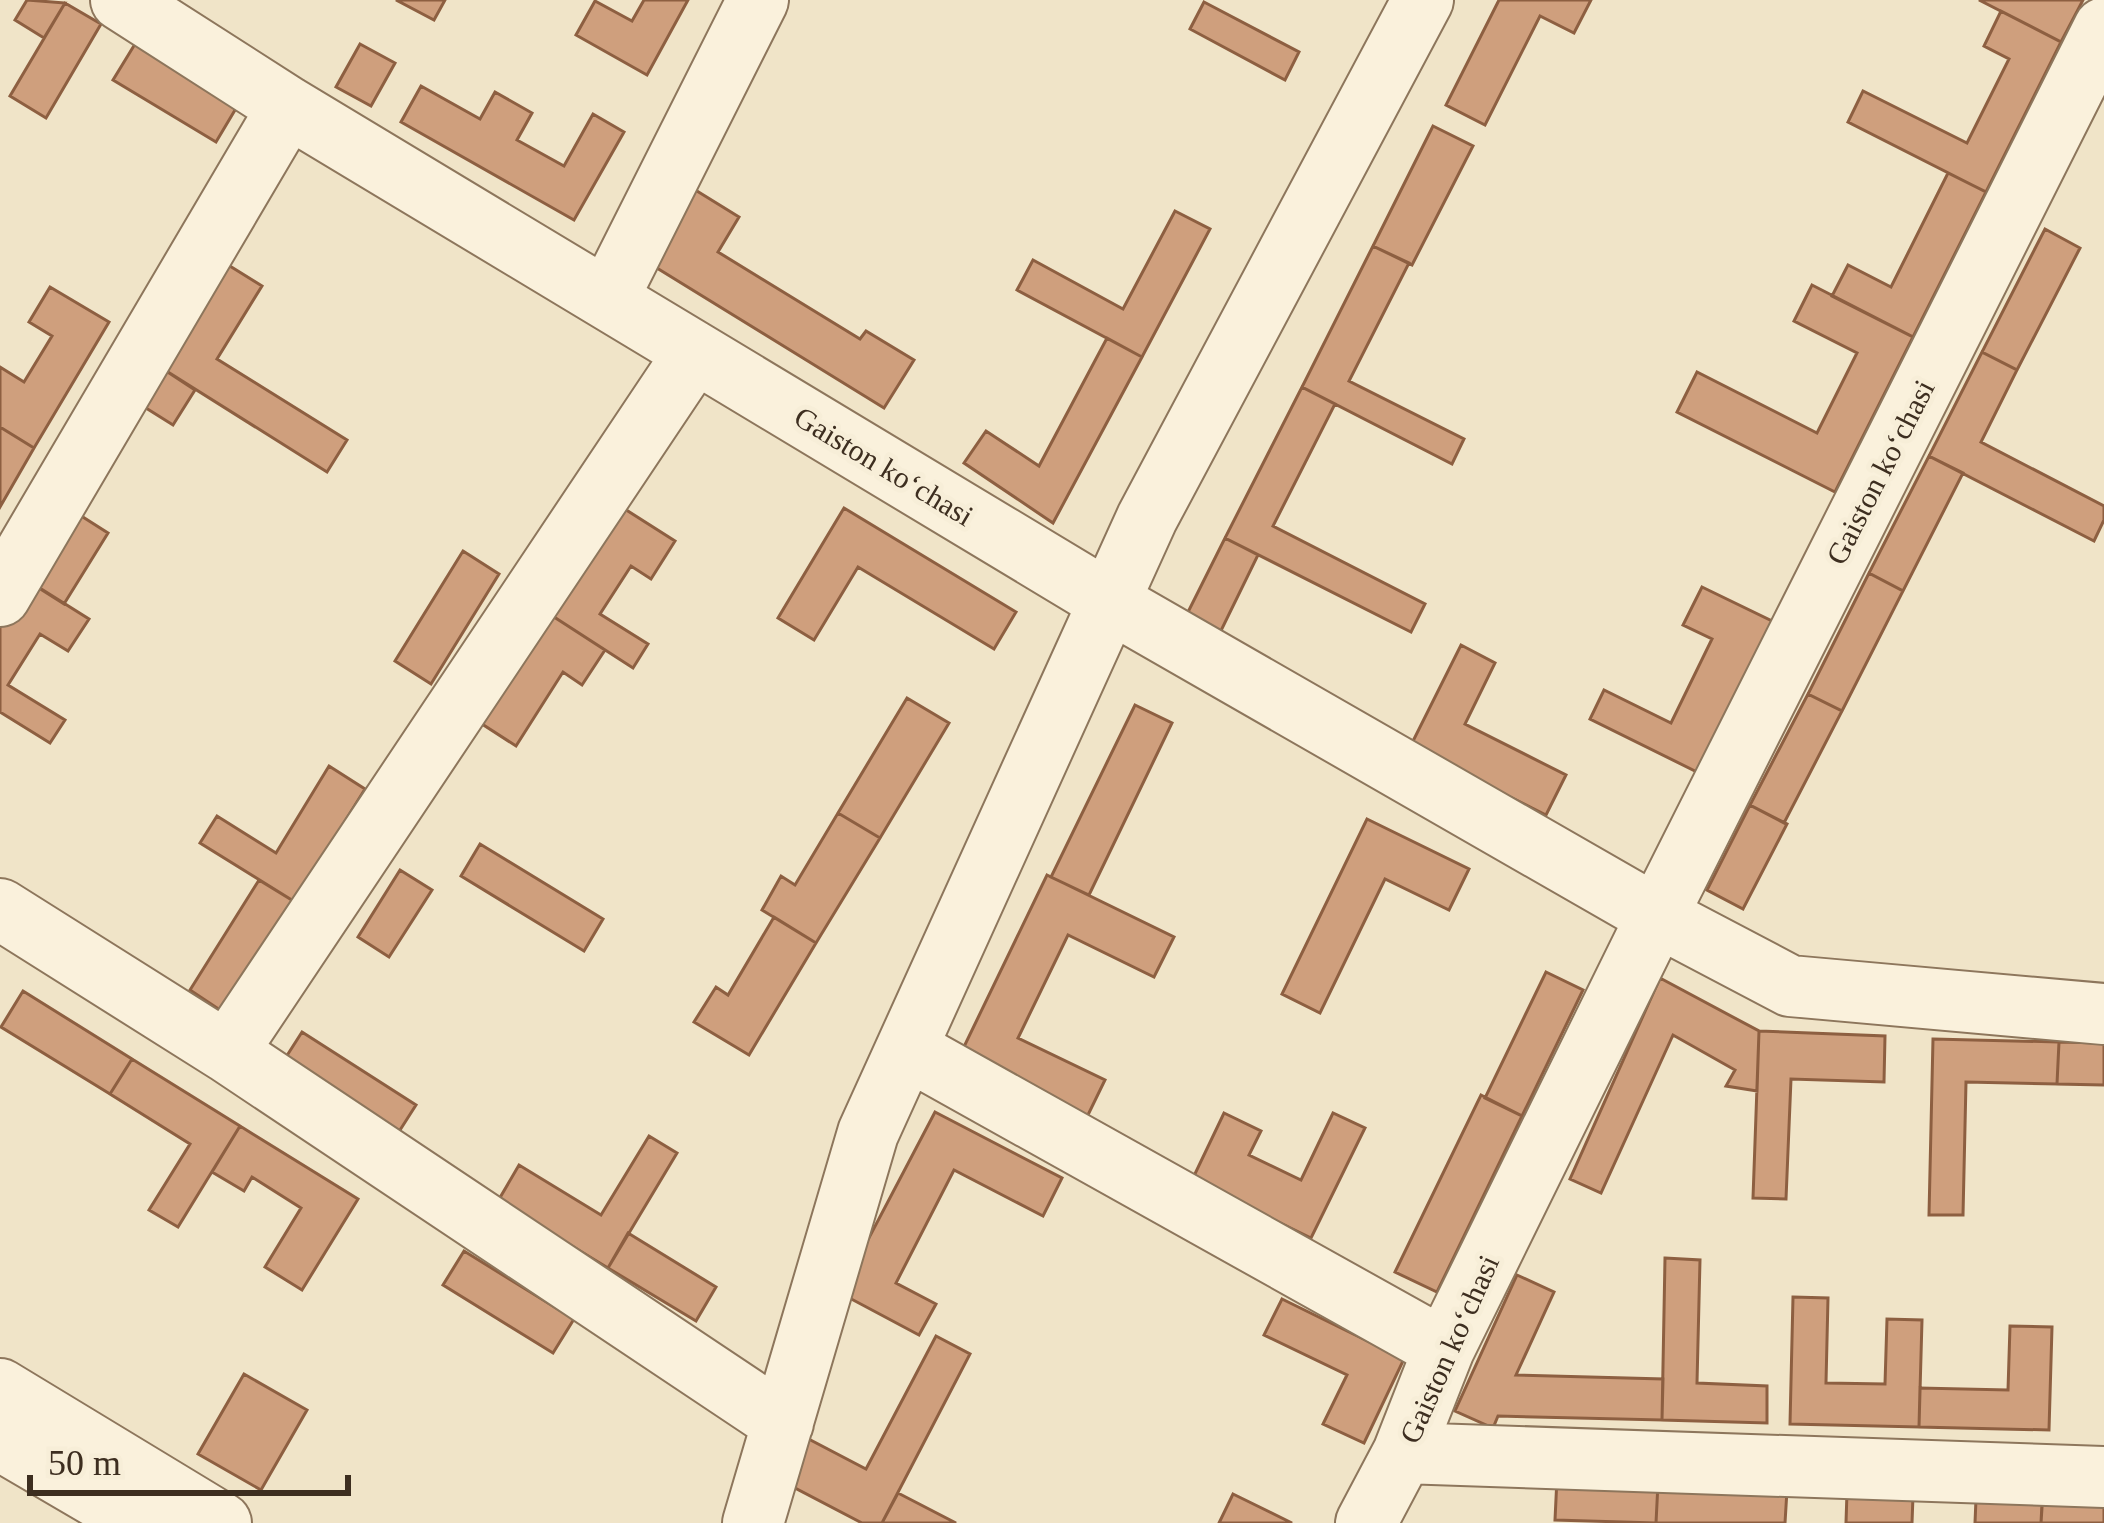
<svg xmlns="http://www.w3.org/2000/svg" width="2104" height="1523" viewBox="0 0 2104 1523" font-family="Georgia,serif">
  <style>
    .building { fill: #cf9f7d; stroke: #8d5f41; stroke-width: 3 }
    .lines { fill: none; stroke-linecap: round; stroke-linejoin: round }
    .minor-casing { stroke: #8d765c; stroke-width: 64 }
    .minor { stroke: #faf1dc; stroke-width: 60 }
    .labels { text-anchor: middle; dominant-baseline: central; stroke-width: 10; stroke-linejoin: round; paint-order: stroke }
    .street-label { font-size: 30px; fill: #3d2e20; stroke: #f7eed8 }
  </style>
  <rect width="100%" height="100%" fill="#f0e4c8"/>
  <path class="building" d="M27 0 65 3 44 38 15 20Z
    M396 0H445L434 20Z
    M644 0H688L647 75 576 35 595 1 632 21Z
    M1499 0H1591L1574 33 1540 16 1485 125 1446 105Z
    M1979 0H2083L2061 42Z
    M1204 2 1299 52 1285 80 1190 29Z
    M65 3 101 24 46 118 10 96Z
    M2001 11 2061 42 1986 192 1848 122 1863 91 1967 143 2009 59 1984 46Z
    M135 44 238 105 216 142 113 80Z
    M360 44 395 63 371 106 336 87Z
    M421 86 480 119 495 92 532 113 517 140 564 166 593 114 624 132 574 220 401 122Z
    M1433 126 1473 146 1412 265 1373 246Z
    M1948 173 1986 192 1913 337 1832 296 1848 265 1891 287Z
    M684 183 739 217 718 252 860 339 866 331 914 360 884 408 639 257Z
    M1175 211 1210 229 1142 357 1017 290 1033 260 1123 309Z
    M2045 229 2080 248 2017 370 1982 352Z
    M1373 246 1409 263 1349 381 1464 439 1452 464 1302 387Z
    M225 263 262 286 217 359 347 440 327 472 160 367Z
    M1812 285 1913 337 1835 492 1677 412 1697 372 1817 433 1857 353 1794 321Z
    M50 287 109 322 34 448 0 427V367L24 382 52 336 29 322Z
    M1107 338 1142 357 1053 523 964 463 986 431 1039 466Z
    M1982 352 2017 370 1981 442 2104 506V520L2094 541 1929 456Z
    M160 367 195 390 173 425 138 403Z
    M1302 387 1335 404 1273 526 1425 604 1411 632 1225 538Z
    M0 427 34 448 0 507Z
    M1929 456 1963 473 1903 591 1869 573Z
    M620 506 675 541 651 579 631 566 600 614 648 644 633 668 551 615Z
    M844 508 1016 612 994 649 858 567 814 640 778 618Z
    M75 512 108 533 64 604 31 583Z
    M1225 538 1258 555 1213 647 1179 630Z
    M463 551 499 574 431 684 395 661Z
    M1869 573 1903 591 1842 711 1808 694Z
    M27 580 89 619 68 651 40 634 8 685 65 720 50 743 0 712V624Z
    M1702 587 1774 622 1701 774 1590 719 1604 690 1671 723 1712 639 1683 625Z
    M551 615 605 650 582 685 563 672 516 746 482 724Z
    M1461 645 1495 663 1465 724 1566 775 1546 815 1410 747Z
    M1808 694 1842 711 1784 823 1750 805Z
    M907 698 949 723 880 838 838 813Z
    M1135 705 1172 723 1089 895 1051 877Z
    M329 766 365 789 295 902 200 843 217 816 276 853Z
    M1750 805 1787 824 1743 909 1707 890Z
    M838 813 880 838 816 943 762 910 781 876 795 885Z
    M1367 819 1469 869 1449 910 1385 879 1320 1013 1282 994Z
    M480 844 603 919 584 951 461 876Z
    M400 870 432 890 389 957 358 937Z
    M1047 875 1174 937 1154 977 1068 935 1018 1038 1105 1080 1086 1119 959 1057Z
    M259 880 295 902 226 1014 190 990Z
    M774 917 816 943 749 1055 694 1022 716 987 728 995Z
    M1546 972 1583 990 1522 1116 1485 1098Z
    M1660 978 1759 1031 1757 1091 1726 1086 1735 1070 1673 1035 1601 1193 1570 1179Z
    M23 991 132 1059 110 1094 1 1027Z
    M1759 1031 1885 1036 1884 1082 1791 1079 1786 1199 1753 1198Z
    M302 1032 416 1105 393 1141 279 1068Z
    M1933 1039 2059 1042 2057 1084 1966 1082 1963 1215H1929Z
    M2059 1042 2104 1043V1085L2057 1084Z
    M132 1059 240 1126 178 1227 149 1210 190 1144 110 1094Z
    M1481 1095 1522 1116 1437 1292 1395 1272Z
    M935 1112 1062 1178 1043 1216 954 1170 896 1283 936 1304 919 1335 840 1293Z
    M1224 1113 1261 1131 1249 1155 1301 1180 1333 1113 1365 1128 1311 1238 1192 1180Z
    M240 1126 358 1199 302 1290 265 1267 301 1208 252 1177 244 1191 212 1172Z
    M649 1136 677 1153 608 1268 498 1201 519 1165 601 1215Z
    M628 1233 716 1287 696 1321 608 1268Z
    M464 1251 574 1319 553 1353 443 1285Z
    M1665 1258 1700 1260 1697 1383 1767 1386V1423L1662 1420Z
    M1517 1275 1554 1292 1516 1375 1663 1379 1662 1420 1498 1416 1493 1428 1455 1411Z
    M1793 1297 1828 1298 1826 1383 1885 1384 1887 1319 1922 1320 1919 1427 1790 1424Z
    M1282 1299 1404 1359 1364 1443 1323 1424 1347 1375 1264 1335Z
    M2010 1326 2052 1327 2049 1430 1919 1427 1920 1388 2008 1390Z
    M936 1336 970 1354 882 1523H862L776 1478 799 1434 866 1469Z
    M244 1374 307 1410 261 1490 198 1454Z
    M1557 1478 1658 1483 1656 1523 1555 1520Z
    M1658 1483 1787 1490 1785 1523H1656Z
    M1847 1492 1913 1496 1912 1523H1846Z
    M2043 1492 2104 1495V1523H2041Z
    M898 1493 956 1523H882Z
    M1233 1494 1292 1523H1219Z
    M1976 1499 2042 1503 2041 1523H1975Z"/>
  <g class="lines">
    <g class="minor-casing">
      <path id="minor" d="M121 0 288 107 1110 602 1657 916 1790 986 2104 1014
        M608 298 758 0
        M0 596 288 107
        M0 909 227 1052 695 352
        M907 1049 1444 1349
        M227 1052 783 1423
        M0 1389 221 1523
        M0 1440 142 1523
        M1403 1453 2104 1477
        M753 1523 868 1133 1147 518 1423 0
        M1366 1523 1403 1453 1444 1349 1657 916 2104 28"/>
    </g>
    <use href="#minor" class="minor"/>
  </g>
  <g class="labels">
    <g class="street-label">
      <text transform="translate(884 466) rotate(31)">Gaiston koʻchasi</text>
      <text transform="translate(1880 472) rotate(-63)">Gaiston koʻchasi</text>
      <text transform="translate(1449 1349) rotate(-66)">Gaiston koʻchasi</text>
    </g>
  </g>
  <path d="M30 1475v18h318v-18" fill="none" stroke="#3d2e20" stroke-width="6"/>
  <text x="48" y="1475" font-size="36" fill="#3d2e20" stroke="#f7eed8" stroke-width="9" paint-order="stroke">50 m</text>
</svg>
